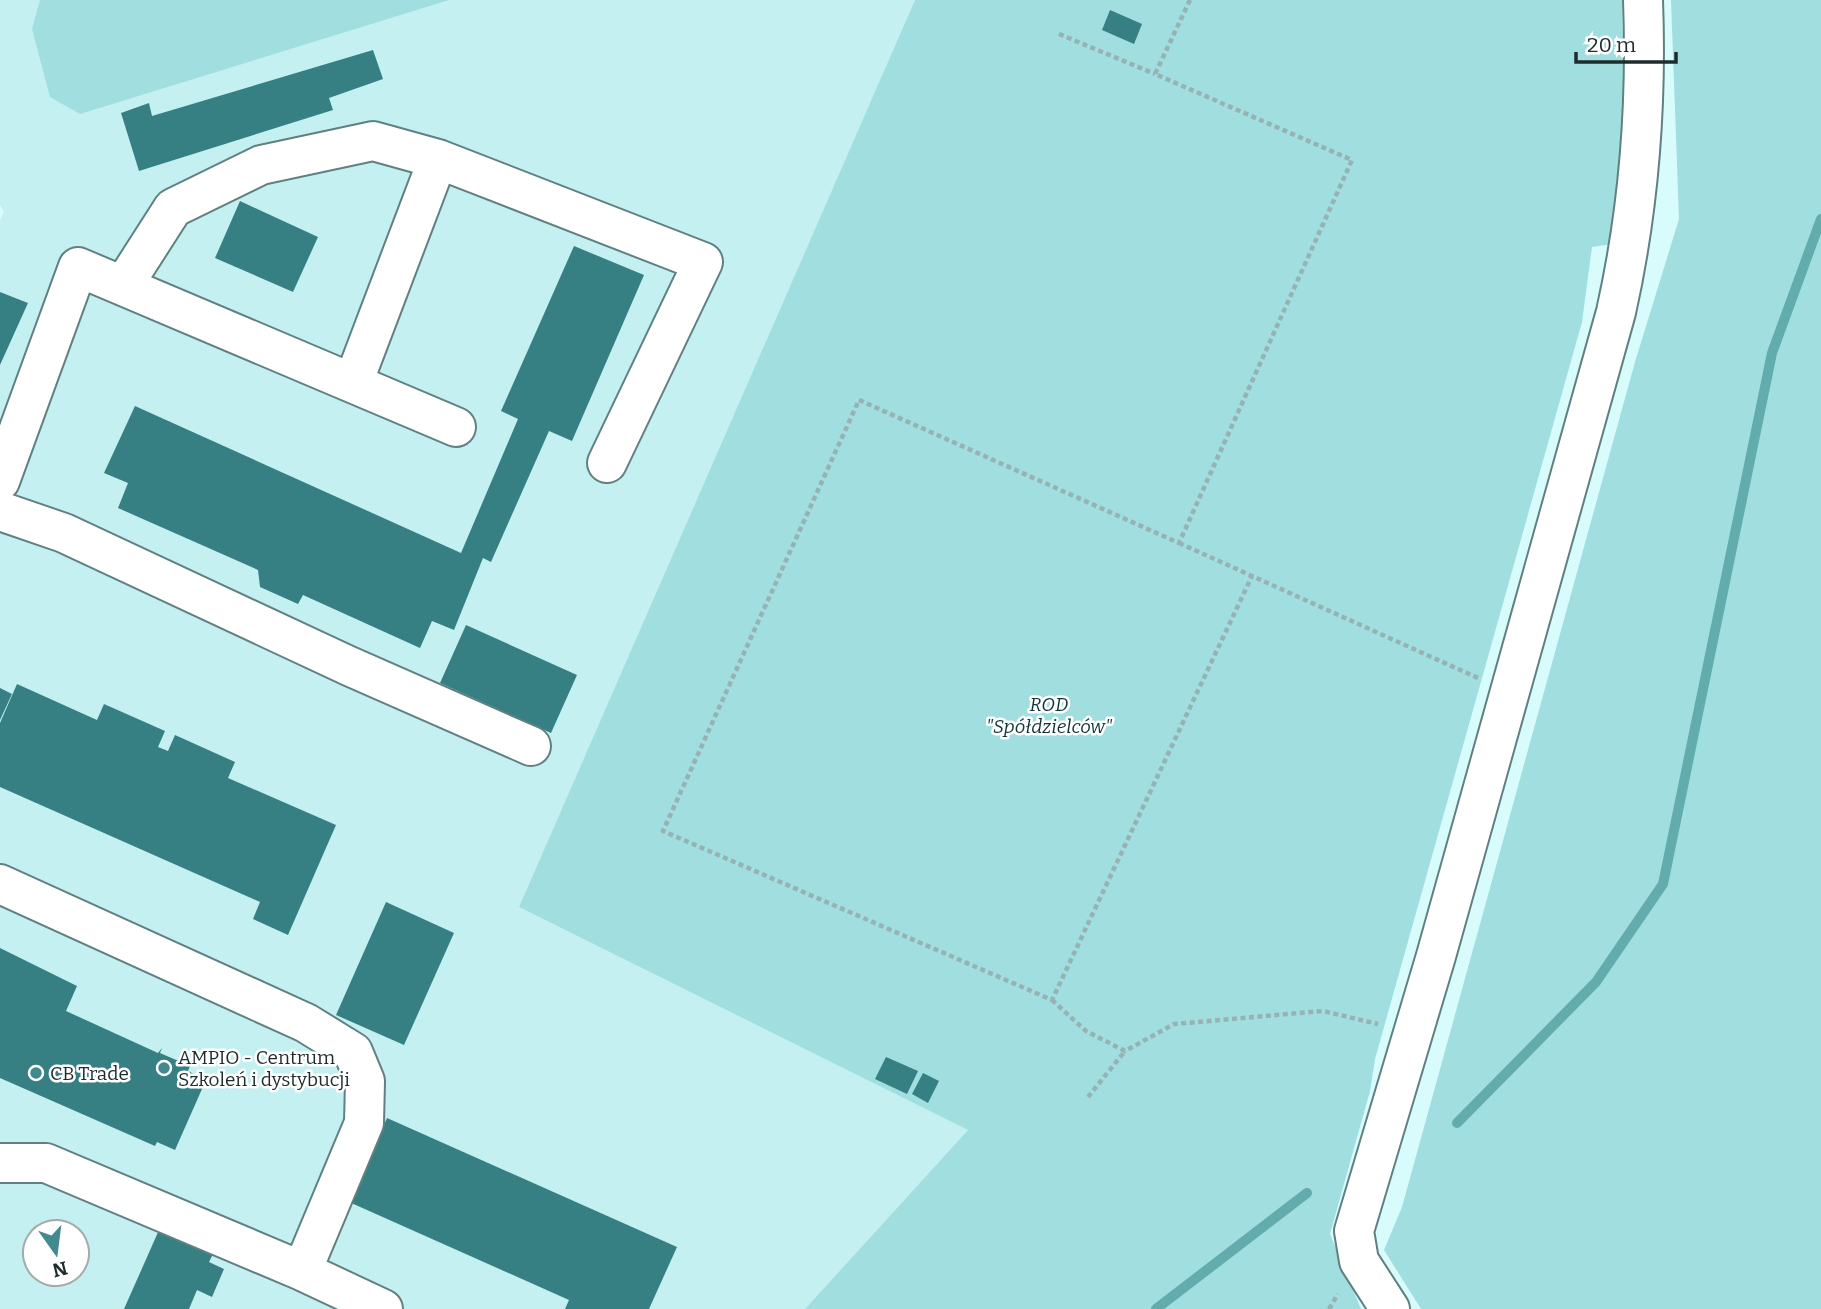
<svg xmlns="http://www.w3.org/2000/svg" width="1821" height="1309" viewBox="0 0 1821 1309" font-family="Bitter,serif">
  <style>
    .built { fill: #c4f0f1; fill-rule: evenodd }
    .green { fill: #a1dee0 }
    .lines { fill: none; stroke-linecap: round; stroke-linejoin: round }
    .stream { stroke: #63acae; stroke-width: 10 }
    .building { fill: #368083 }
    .minor-casing { stroke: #608081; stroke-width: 42 }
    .path { stroke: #97b2b3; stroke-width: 4.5; stroke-dasharray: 5 3.5; stroke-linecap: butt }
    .minor { stroke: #fff; stroke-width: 38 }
    .poi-dot { fill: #428a8d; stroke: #fff; stroke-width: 2.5 }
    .labels { text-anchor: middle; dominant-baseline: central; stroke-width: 5; stroke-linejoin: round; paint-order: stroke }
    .park-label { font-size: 19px; font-style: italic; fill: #113536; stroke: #fff }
    .poi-label { font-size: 19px; fill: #1e2c2c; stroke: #fff; text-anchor: start }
  </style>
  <rect width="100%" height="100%" fill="#d8fbfc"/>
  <path class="built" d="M0 0H915L519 907 968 1130 805 1309H0V220L4 212 0 205ZM35 1232H77V1274H35Z"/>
  <path class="green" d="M40 0H449L80 114 50 97 32 29Z
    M915 0H1622L1624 94 1612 244 1592 247 1582 322 1375 1059 1370 1091 1330 1234 1361 1309H805L968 1130 519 907Z
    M1671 0H1821V1309H1421L1384 1250 1402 1207 1635 362 1679 219Z"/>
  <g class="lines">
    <path class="stream" d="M1457 1123 1596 982 1663 884 1772 353 1821 219
      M1156 1309 1307 1193"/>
  </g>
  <path class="building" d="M1110 10 1142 24 1134 44 1102 30Z
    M373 50 383 79 329 98 333 110 139 171 121 113 149 103 152 116Z
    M240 201 318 237 293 292 215 258Z
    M574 246 644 275 572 441 549 431 491 562 483 558 454 630 432 621 420 648 303 595 298 604 260 587 258 570 118 508 128 483 104 473 135 406 461 553 518 419 501 411Z
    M0 292 28 303 0 365Z
    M466 625 577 675 551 733 440 683Z
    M17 684 97 720 104 704 165 731 158 747 168 751 175 735 235 762 228 778 336 825 288 935 253 919 260 902 0 787V723Z
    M0 688 12 694 0 720Z
    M386 902 454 933 404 1045 336 1015Z
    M0 948 77 986 66 1011 158 1053 162 1048 160 1053 190 1066 188 1071 206 1080 175 1150 157 1142 155 1146 0 1078Z
    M886 1057 918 1071 907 1094 875 1079Z
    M923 1073 939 1081 928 1103 912 1094Z
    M387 1118 677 1247 649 1309H565L569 1300 349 1202Z
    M159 1230 213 1254 209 1262 224 1269 212 1297 197 1290 189 1309H124Z"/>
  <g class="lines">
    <g class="minor-casing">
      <path id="minor" d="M123 286 173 208 261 165 373 141 438 159 703 262 607 463
        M353 383 438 159
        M0 481 78 267 456 427
        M0 511 64 533 349 666 531 746
        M0 884 306 1023 353 1052 365 1081 364 1123 302 1271 46 1163H0
        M302 1271 383 1309
        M1390 1309 1359 1261 1354 1231 1436 956 1616 312C1639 209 1647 106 1643 0"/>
    </g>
    <path class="path" d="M1190 0 1155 74 1352 160 1179 543 859 400 663 831 1052 1000 1252 576
      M1059 34 1155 74
      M1179 543 1478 678
      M1052 1000 1086 1031 1125 1051 1174 1024 1323 1011 1378 1024
      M1088 1097 1125 1051
      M1329 1309 1338 1294"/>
    <use href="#minor" class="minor"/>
  </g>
  <g class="poi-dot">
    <circle cx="164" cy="1068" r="7"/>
    <circle cx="36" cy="1073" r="7"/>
  </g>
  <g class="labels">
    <g class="park-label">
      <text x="1049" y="704">ROD<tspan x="1049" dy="22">"Spółdzielców"</tspan></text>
    </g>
    <g class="poi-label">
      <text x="178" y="1057">AMPIO - Centrum<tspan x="178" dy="22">Szkoleń i dystybucji</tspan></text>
      <text x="50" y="1073">CB Trade</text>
    </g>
  </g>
  <g transform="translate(56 1253) rotate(166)"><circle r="33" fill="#ffffff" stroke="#a5abab" stroke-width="2"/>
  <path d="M0-5L12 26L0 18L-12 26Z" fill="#428a8d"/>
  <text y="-10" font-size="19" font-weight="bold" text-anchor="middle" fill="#1e2c2c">N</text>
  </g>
  <path d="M1576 52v10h100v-10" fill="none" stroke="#1e2c2c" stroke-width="3.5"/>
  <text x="1587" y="52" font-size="21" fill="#1e2c2c" stroke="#ffffff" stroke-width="5" paint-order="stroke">20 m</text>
</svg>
